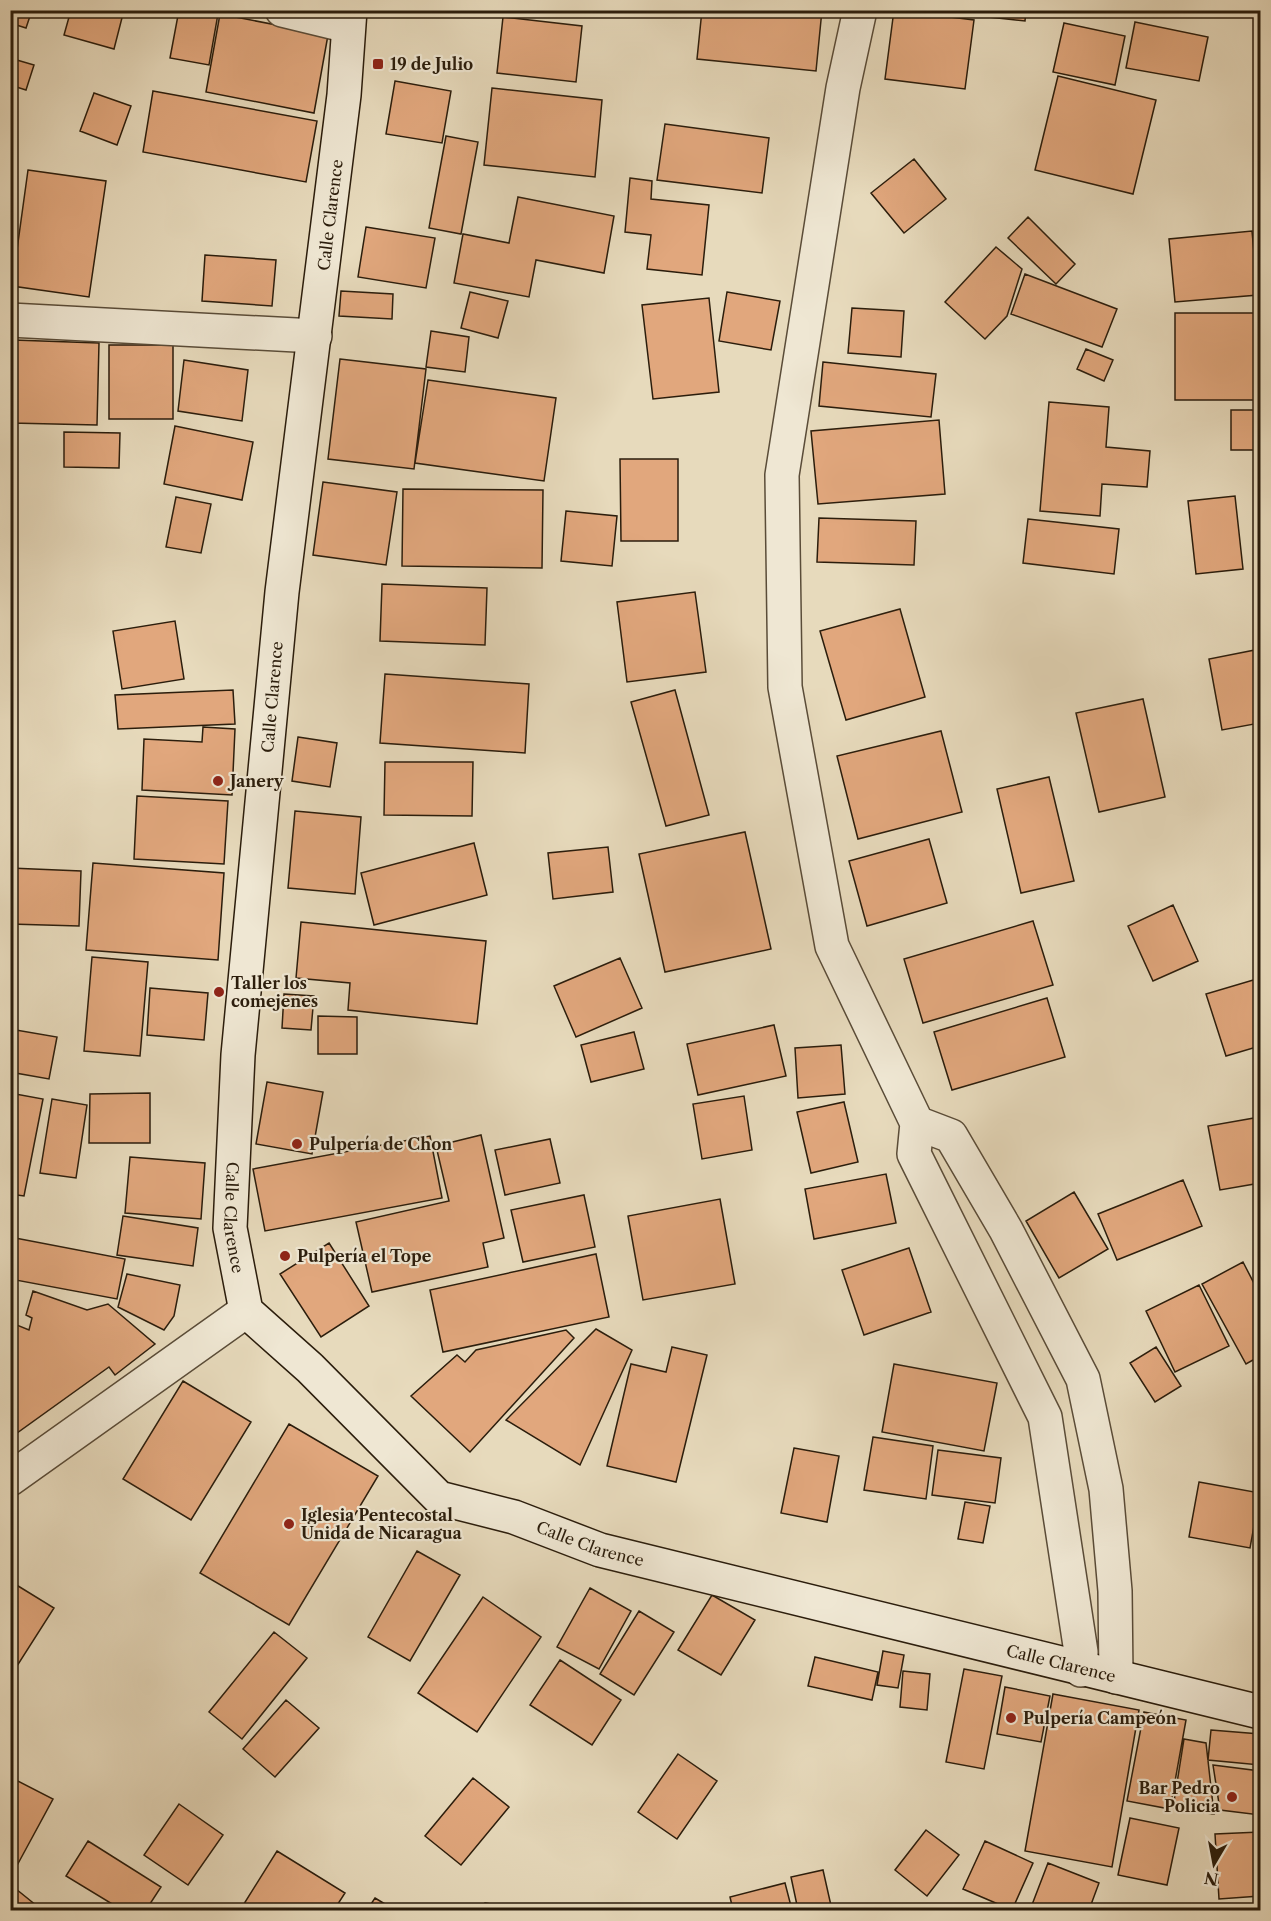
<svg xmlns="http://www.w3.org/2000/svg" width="1271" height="1921" viewBox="0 0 1271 1921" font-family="'Libre Caslon Text',serif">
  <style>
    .building { fill: #e1a77d; stroke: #2b1d0c; stroke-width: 1.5 }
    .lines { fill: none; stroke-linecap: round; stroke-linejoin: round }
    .street-casing { stroke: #5a4c38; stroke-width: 36 }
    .secondary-casing { stroke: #2b1d0c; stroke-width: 36 }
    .street { stroke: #efe7d3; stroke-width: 33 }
    .secondary { stroke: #efe7d3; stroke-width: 33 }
    .poi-dot { fill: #8f2418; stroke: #efe7d3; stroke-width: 2 }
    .labels { text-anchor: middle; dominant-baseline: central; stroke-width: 4.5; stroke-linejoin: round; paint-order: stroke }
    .poi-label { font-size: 16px; font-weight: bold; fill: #2b1d0c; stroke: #efe7d3; text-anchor: start }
    .street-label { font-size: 16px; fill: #2b1d0c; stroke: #efe7d3 }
  </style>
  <rect width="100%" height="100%" fill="#e7dabc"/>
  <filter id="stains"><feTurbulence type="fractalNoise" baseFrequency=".00333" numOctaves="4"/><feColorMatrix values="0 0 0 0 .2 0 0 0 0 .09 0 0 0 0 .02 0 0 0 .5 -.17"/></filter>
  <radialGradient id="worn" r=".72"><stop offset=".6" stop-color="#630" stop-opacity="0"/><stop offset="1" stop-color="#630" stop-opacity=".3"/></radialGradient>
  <path class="building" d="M10 10H32L26 28 10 23Z
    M71 10H124L114 49 64 35Z
    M179 10 218 14 209 65 170 58Z
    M702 10H822L816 71 697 59Z
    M894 10 974 20 965 89 885 79Z
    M924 10H1026L1025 21Z
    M1052 10H1131L1130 17Z
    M220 14 328 35 314 113 206 92Z
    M503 17 582 26 576 82 497 73Z
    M1135 22 1208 37 1199 81 1126 68Z
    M1064 23 1125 36 1115 85 1053 72Z
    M10 58 34 65 26 90 10 85Z
    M1058 76 1156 100 1133 194 1035 170Z
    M395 81 451 91 442 143 386 134Z
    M492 88 602 100 595 177 484 165Z
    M153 91 317 121 306 182 143 152Z
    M94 93 131 106 117 145 80 131Z
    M665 124 769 138 762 193 657 180Z
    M446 136 478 142 461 234 429 228Z
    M914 159 946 199 904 233 871 193Z
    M28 170 106 181 89 297 12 286Z
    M630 178 652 181 651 199 709 205 702 275 647 269 651 235 625 232Z
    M518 197 614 216 604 273 536 260 529 297 454 283 463 234 509 243Z
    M1028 217 1075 264 1056 284 1008 238Z
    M366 227 435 238 426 288 358 277Z
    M1252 231 1258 295 1175 302 1169 239Z
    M996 247 1022 269 1007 316 985 339 945 302Z
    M205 255 276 260 272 306 202 301Z
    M1025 274 1117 309 1102 347 1011 314Z
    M341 291 393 294 392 319 339 316Z
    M470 292 508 301 498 338 461 328Z
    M727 292 780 301 771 350 719 341Z
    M709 298 719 392 653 399 642 305Z
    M852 308 904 311 901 357 848 353Z
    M1175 313H1260V400H1175Z
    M431 331 469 337 465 372 426 367Z
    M13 340 99 343 97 425 11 423Z
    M109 345H173V419H109Z
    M1086 349 1113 360 1104 381 1077 369Z
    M340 359 426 369 414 469 328 459Z
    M184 360 248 370 242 421 178 411Z
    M823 362 936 374 931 417 819 406Z
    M428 380 556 398 544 481 415 463Z
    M1049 402 1109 407 1106 447 1150 451 1147 487 1102 484 1100 516 1040 511Z
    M1231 410H1260V450H1231Z
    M939 420 945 494 818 504 811 431Z
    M175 426 253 442 242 500 164 484Z
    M64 432 120 433 119 468 64 467Z
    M620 459H678V541H621Z
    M323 482 397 492 386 565 313 555Z
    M403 489 543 490 542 568 402 566Z
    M1235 496 1243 569 1196 574 1188 501Z
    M176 497 211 504 201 553 166 547Z
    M566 511 617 516 612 566 561 561Z
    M819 518 916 521 914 565 817 562Z
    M1028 519 1119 529 1114 574 1023 563Z
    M382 584 487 588 485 645 380 641Z
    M695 592 706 672 627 682 617 602Z
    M900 609 925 697 846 720 820 631Z
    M175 621 184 679 122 689 113 631Z
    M1260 649V723L1222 730 1209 659Z
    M385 674 529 684 525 753 380 743Z
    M233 690 235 724 118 729 115 695Z
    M675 690 709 815 666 826 631 702Z
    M1143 699 1165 797 1099 812 1076 713Z
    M203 727 235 729 232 795 142 790 144 739 202 742Z
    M941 731 962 812 858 839 837 756Z
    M298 737 337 743 330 787 292 781Z
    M385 762H473L472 816 384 815Z
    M1049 777 1074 881 1021 893 997 789Z
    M137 796 228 801 224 864 134 859Z
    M295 811 361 817 355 894 288 888Z
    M745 832 771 949 665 972 639 854Z
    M929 839 947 903 867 926 849 861Z
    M474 843 487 895 374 925 361 873Z
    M608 847 613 892 553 899 548 853Z
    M93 863 224 873 218 960 86 950Z
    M10 868 81 871 79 926 10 924Z
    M1173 905 1198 961 1153 981 1128 926Z
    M1033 921 1053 985 923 1023 904 959Z
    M301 922 486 941 477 1024 348 1010 350 983 296 978Z
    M92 957 148 962 140 1056 84 1051Z
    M620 958 642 1008 576 1037 554 986Z
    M1260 978V1046L1226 1056 1206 994Z
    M150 988 208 993 204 1040 147 1035Z
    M284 994 314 996 311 1030 282 1028Z
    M1047 998 1065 1057 952 1090 934 1032Z
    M318 1016 357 1017V1054H318Z
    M774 1025 786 1076 698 1095 687 1044Z
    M10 1029 57 1037 49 1079 10 1072Z
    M634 1032 644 1069 591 1082 581 1045Z
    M841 1045 845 1094 798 1098 795 1048Z
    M267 1082 323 1092 312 1154 256 1144Z
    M10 1093 43 1099 24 1196 10 1194Z
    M150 1093V1143H89L90 1094Z
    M744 1096 752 1150 702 1159 693 1104Z
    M52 1099 87 1105 76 1178 40 1173Z
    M844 1102 858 1162 811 1173 797 1112Z
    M1260 1117V1183L1220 1190 1208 1126Z
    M481 1135 504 1238 483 1243 488 1267 372 1292 356 1222 449 1201 436 1146Z
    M430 1136 442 1198 265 1231 253 1169Z
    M550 1139 560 1183 505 1195 495 1150Z
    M130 1157 205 1163 201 1219 125 1213Z
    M886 1174 896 1223 814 1239 805 1189Z
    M1183 1180 1202 1226 1117 1260 1098 1214Z
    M1074 1192 1108 1249 1059 1278 1026 1221Z
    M584 1195 595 1247 523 1262 511 1210Z
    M720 1199 735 1284 643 1300 628 1216Z
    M123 1216 198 1228 193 1266 117 1255Z
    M10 1237 125 1259 117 1299 10 1279Z
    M329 1243 369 1306 321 1337 280 1274Z
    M909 1248 931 1312 864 1335 842 1270Z
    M596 1254 609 1317 443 1352 430 1290Z
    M1243 1262 1260 1295V1356L1246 1364 1202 1284Z
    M127 1274 180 1285 174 1316 164 1330 118 1307Z
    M1199 1285 1229 1346 1175 1372 1146 1311Z
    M33 1291 87 1310 108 1304 155 1344 115 1375 109 1367 10 1438V1331L17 1325 29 1330 32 1318 26 1315Z
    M596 1329 632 1350 580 1465 506 1420Z
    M566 1330 574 1338 470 1452 411 1396 457 1355 465 1362 476 1350Z
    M672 1347 707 1355 676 1482 607 1466 631 1364 666 1372Z
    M1156 1347 1181 1386 1155 1402 1130 1363Z
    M894 1364 997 1383 984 1451 882 1432Z
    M183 1381 251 1422 191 1520 123 1479Z
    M289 1424 378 1476 289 1625 200 1573Z
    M873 1437 933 1446 926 1499 864 1490Z
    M794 1448 839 1456 827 1522 781 1513Z
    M938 1450 1001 1458 995 1503 932 1495Z
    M1199 1482 1260 1493 1250 1548 1189 1537Z
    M965 1502 990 1506 983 1543 958 1539Z
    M417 1551 460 1575 410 1661 368 1637Z
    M10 1581 54 1608 10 1677Z
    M590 1588 631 1611 599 1669 557 1647Z
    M712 1595 755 1620 721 1675 678 1650Z
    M483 1597 541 1637 477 1732 418 1693Z
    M639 1611 674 1632 634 1695 600 1674Z
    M274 1632 307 1658 242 1739 209 1712Z
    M883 1651 904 1655 898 1688 877 1685Z
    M815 1657 878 1672 872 1700 808 1686Z
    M560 1660 621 1700 592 1745 530 1705Z
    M964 1669 1002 1676 984 1769 946 1762Z
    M903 1671 930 1674 927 1710 900 1707Z
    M1005 1687 1050 1696 1041 1742 997 1734Z
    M1053 1694 1139 1710 1112 1867 1025 1851Z
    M286 1700 319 1728 275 1777 243 1749Z
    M1144 1712 1186 1720 1170 1809 1127 1801Z
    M1211 1730 1260 1734V1765L1208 1760Z
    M1184 1739 1206 1743 1214 1814 1173 1808Z
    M678 1754 717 1781 677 1839 638 1812Z
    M1213 1765 1260 1771V1815L1220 1810Z
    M10 1777 53 1799 14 1871 10 1868Z
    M473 1778 509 1807 461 1865 425 1836Z
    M179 1804 223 1835 188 1885 144 1855Z
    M1130 1818 1179 1828 1167 1885 1118 1875Z
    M926 1830 959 1855 927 1896 895 1870Z
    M1260 1832V1896L1219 1899 1215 1834Z
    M88 1841 161 1887 146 1910H122L66 1876Z
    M985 1841 1033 1863 1012 1910 963 1889Z
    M277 1851 345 1893 334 1910H248L242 1907Z
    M1048 1863 1099 1883 1089 1910H1030Z
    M823 1870 832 1910H798L791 1877Z
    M785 1883 792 1910H733L730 1897Z
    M11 1885 42 1910H10Z
    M375 1898 395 1910H367Z
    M485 1903 529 1910H484Z"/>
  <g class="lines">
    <g class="street-casing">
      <path id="street" d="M282 10 348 26
        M860 10 843 88 782 475 785 687 832 946 917 1123 914 1154 1045 1417 1081 1652V1670
        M10 320 315 336
        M917 1123 951 1136 1006 1230 1083 1379 1106 1489 1115 1591 1116 1677
        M10 1479 246 1311"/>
    </g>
    <g class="secondary-casing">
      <g id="secondary">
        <path id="s1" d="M350 10 344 95 282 592 238 1055 230 1228 246 1311 310 1368 439 1498 514 1517 600 1550 1260 1712"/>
      </g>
    </g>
    <use href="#street" class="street"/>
    <use href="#secondary" class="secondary"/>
  </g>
  <g class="poi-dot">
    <rect x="372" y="58" width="12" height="12" rx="3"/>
    <circle cx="218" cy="781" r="6"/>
    <circle cx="219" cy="992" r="6"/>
    <circle cx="297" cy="1144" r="6"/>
    <circle cx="285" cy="1256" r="6"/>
    <circle cx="289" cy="1524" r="6"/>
    <circle cx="1011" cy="1718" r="6"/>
    <circle cx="1232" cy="1797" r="6"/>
  </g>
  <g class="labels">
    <g class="poi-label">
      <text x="390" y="64">19 de Julio</text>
      <text x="230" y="781">Janery</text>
      <text x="231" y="983">Taller los<tspan x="231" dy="18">comejenes</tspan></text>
      <text x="309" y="1144">Pulpería de Chon</text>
      <text x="297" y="1256">Pulpería el Tope</text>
      <text x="301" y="1515">Iglesia Pentecostal<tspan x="301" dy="18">Unida de Nicaragua</tspan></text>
      <text x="1023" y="1718">Pulpería Campeón</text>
      <text x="1220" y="1788" text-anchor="end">Bar Pedro<tspan x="1220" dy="18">Policia</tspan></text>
    </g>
    <g class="street-label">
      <text transform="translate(330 215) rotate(-83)">Calle Clarence</text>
      <text transform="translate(272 697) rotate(-85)">Calle Clarence</text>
      <text stroke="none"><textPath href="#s1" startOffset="1214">Calle Clarence</textPath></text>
      <text stroke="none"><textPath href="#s1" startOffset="1736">Calle Clarence</textPath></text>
      <text stroke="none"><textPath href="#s1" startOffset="2222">Calle Clarence</textPath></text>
    </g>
  </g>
  <rect width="1271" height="1921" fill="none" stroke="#e7dabc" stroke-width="36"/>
  <rect x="12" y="12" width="1247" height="1897" fill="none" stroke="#2b1d0c" stroke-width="3"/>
  <rect x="18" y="18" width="1235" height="1885" fill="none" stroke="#2b1d0c" stroke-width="1.5"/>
  <g transform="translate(1214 1864) rotate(190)" stroke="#efe7d3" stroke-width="4.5" paint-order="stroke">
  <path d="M0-4.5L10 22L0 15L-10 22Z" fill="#2b1d0c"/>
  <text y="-9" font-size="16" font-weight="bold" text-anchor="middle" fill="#2b1d0c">N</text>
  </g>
  <rect width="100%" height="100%" filter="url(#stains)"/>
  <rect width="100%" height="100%" fill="url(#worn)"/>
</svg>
